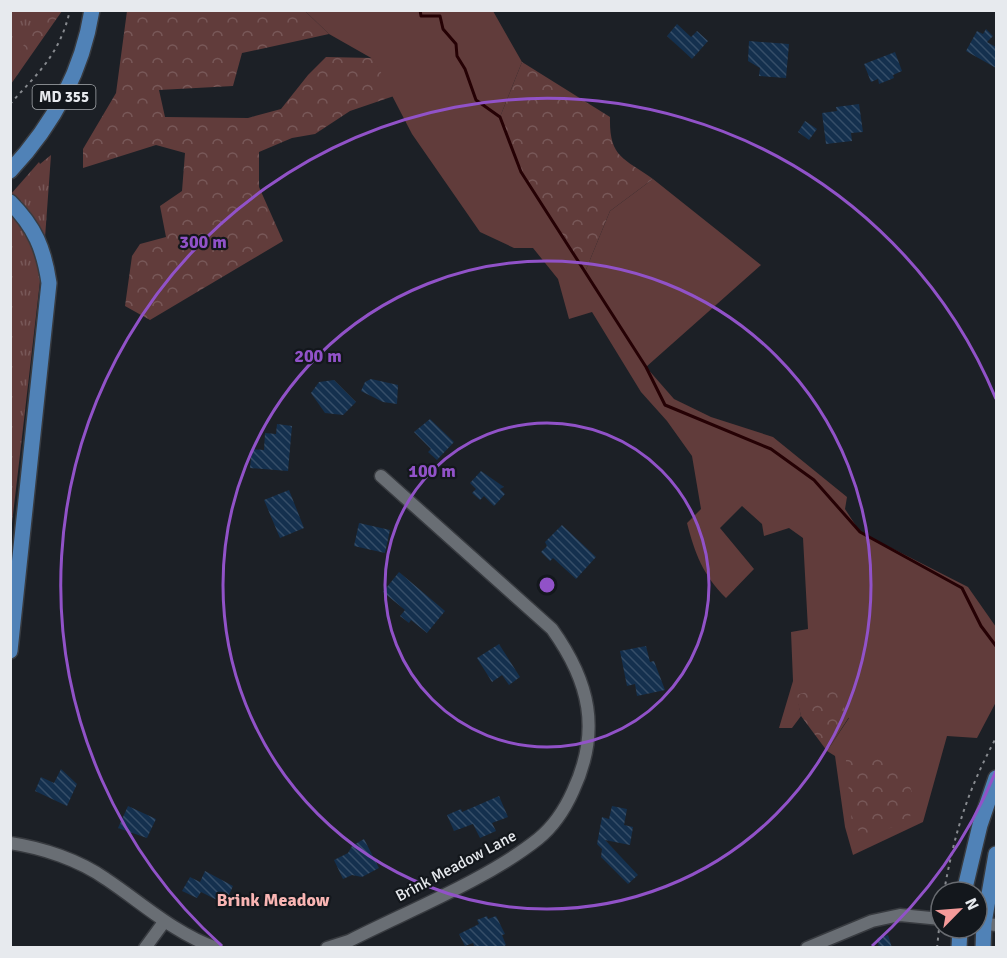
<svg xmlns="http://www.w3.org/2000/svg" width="1007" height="958" viewBox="0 0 1007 958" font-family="Signika,sans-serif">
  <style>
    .grass { fill: #613c3b }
    .forest { fill: url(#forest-crowns) }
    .park { fill: url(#park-tufts) }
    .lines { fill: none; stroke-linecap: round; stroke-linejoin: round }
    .stream { stroke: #250104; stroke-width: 3 }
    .building { fill: url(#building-back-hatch) }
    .minor-casing { stroke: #383b40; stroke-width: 15 }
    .major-casing { stroke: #383b40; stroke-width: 18 }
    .path { stroke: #878a8f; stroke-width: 2; stroke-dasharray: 3 4.5; stroke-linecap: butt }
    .minor { stroke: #696e74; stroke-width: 12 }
    .major { stroke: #5082b7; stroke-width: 15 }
    .ring { fill: none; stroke: #9152c8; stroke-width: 3 }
    .labels { text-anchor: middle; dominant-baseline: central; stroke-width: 4.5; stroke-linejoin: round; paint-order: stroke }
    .shield { fill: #13171c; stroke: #a7abaf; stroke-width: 1.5 }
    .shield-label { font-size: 15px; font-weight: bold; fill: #e7eaee }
    .street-label { font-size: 16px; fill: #e7eaee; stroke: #13171c }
    .neighbourhood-label { font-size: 18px; font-weight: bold; fill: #f9b5b3; stroke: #13171c }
    .centre { fill: #9152c8; stroke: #13171c; stroke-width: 3 }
    .ring-label { font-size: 18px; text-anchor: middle; font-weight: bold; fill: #9152c8; stroke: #13171c; stroke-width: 4.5; stroke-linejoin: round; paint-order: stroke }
  </style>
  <defs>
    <pattern id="forest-crowns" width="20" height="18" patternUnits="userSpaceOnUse" patternTransform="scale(1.5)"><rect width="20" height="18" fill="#613c3b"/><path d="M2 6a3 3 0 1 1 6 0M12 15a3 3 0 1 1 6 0" fill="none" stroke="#785858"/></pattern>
    <pattern id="park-tufts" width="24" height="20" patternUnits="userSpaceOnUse" patternTransform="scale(1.5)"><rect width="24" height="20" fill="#613c3b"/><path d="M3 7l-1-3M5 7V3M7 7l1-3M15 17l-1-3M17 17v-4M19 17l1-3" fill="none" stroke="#785858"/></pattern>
    <pattern id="building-back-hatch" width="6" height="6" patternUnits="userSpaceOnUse" patternTransform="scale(1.5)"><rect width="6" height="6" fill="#14304e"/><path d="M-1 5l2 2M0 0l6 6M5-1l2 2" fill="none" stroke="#364e68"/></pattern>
  </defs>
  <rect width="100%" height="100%" fill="#1c2026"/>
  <path class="grass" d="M305 11H493L522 62 500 117 521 172 585 272 610 211 653 179 761 265 646 367 674 399 711 417 773 437 847 497 845 509 860 532 968 587 996 627V702L977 738 947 736 923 822 853 855 845 827 835 756 827 751 849 718 797 695 801 716 792 728H779L793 681 791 632 808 629 803 538 789 528 764 536 762 524 742 506 720 528 754 569 726 598C703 575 695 554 687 523L701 509 692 456 667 421 641 392 592 312 569 319 558 279 533 248H514L480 232 412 134 373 59 329 34Z"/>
  <path class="forest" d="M11 11H62L11 84Z
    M127 11H305L329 34 242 53 233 86 159 90 165 117 248 118 281 109 308 75 326 57 373 58 394 96 350 111 315 134 292 138 259 152V187L283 241 150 320 125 306 132 256 140 244 166 237 160 206 182 191 185 153 156 145 83 168V149L116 93Z
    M522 62 610 117C609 157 623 158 653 179L610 211 585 272 521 172 500 117Z
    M832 685 849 717 827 751 801 716 796 695Z
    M890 757C909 783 918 788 909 821L865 837 852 824 846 760Z"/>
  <path class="park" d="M11 10 55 11 40 17 11 67Z
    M51 155 45 238 11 532V194L39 162 40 164Z"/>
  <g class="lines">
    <path class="stream" d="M420 10 421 16H440L443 29 456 44 457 56 465 69 476 100 500 117 521 172 646 367 665 405 771 449 814 480 860 532 962 588 981 626 996 646"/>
  </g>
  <path class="building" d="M677 24 691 37 697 31 708 41 692 59 667 36Z
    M986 29 993 36 987 42 996 47V68L966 51 977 31 983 34Z
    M749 41 789 44 786 78 759 76 760 68 748 61Z
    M895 52 902 71 893 75 894 78 879 84 878 79 871 82 864 64Z
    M859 104 863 132 851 133 852 141 826 144 822 113 837 111 836 107Z
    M805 121 817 129 809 140 798 132Z
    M371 379 398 385 397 404 383 402 361 391 365 382Z
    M334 380 356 402 343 415 325 413 311 393 319 382Z
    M430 419 454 442 437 460 428 452 431 449 414 432Z
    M277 424 292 426 288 471 250 468 252 449 264 450 265 433 276 434Z
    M481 471 504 487 500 489 505 494 494 506 484 496 480 500 472 493 476 489 470 483Z
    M289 490 304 528 280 538 264 500Z
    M359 523 390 530 385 553 354 546Z
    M562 525 596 557 576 579 553 558 550 561 541 552 547 546 545 542Z
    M399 572 445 611 427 633 411 620 409 623 400 616 405 610 383 592Z
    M499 644 520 677 509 685 502 675 492 682 477 658Z
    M646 646 650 662 654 661 665 690 637 696 635 684 627 686 620 651Z
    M61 769 77 784 67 806 35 791 41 777 54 783Z
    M499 796 508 817 492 823 496 831 480 838 473 824 454 831 447 815 461 809 462 812Z
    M128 806 156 819 147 838 118 828Z
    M612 806 627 809 624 825 633 827 630 845 605 840 638 875 628 884 601 857 602 849 597 844 602 817 609 819Z
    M364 839 379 868 362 877 352 875 343 879 334 860 348 853 352 846Z
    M205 871 233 886 225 904 201 892 197 898 182 891 190 877 200 882Z
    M487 916 488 919 496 916 505 934 502 935 506 945 500 948H475L473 943 465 946 459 934 479 924 477 920Z
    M888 935 892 948H879L877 938Z"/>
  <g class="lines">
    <g class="minor-casing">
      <path id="minor" d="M10 843C43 848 79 860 106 879 142 903 174 933 216 948
        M977 923 996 925
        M145 948 164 922
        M327 948 349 941C408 911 488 879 538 839 554 826 565 809 573 791 601 731 590 682 552 629L381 476
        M807 948 872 921 900 915 941 919"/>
    </g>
    <g class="major-casing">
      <path id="major" d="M10 171C53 125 82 73 92 10
        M10 202C35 227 44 249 49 283L10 651
        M964 892 980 825 996 778
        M959 948 960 928
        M983 948 984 923 996 854"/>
    </g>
    <path class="path" d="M10 104C39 72 60 54 70 10
      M944 892C954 834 968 789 996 738
      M937 948 939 929"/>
    <use href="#minor" class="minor"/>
    <use href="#major" class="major"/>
  </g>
  <g class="ring">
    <circle cx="547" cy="585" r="162"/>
    <circle cx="547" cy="585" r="324"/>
    <path d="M996 771A486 486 0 0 1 872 946M222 946A486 486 0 1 1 996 399"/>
  </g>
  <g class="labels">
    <rect class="shield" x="32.5" y="85" width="63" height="24" rx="4.5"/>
    <g class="shield-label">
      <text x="64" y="97">MD 355</text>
    </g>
    <g class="street-label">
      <text transform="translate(456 866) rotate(-28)">Brink Meadow Lane</text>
    </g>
    <g class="neighbourhood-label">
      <text x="273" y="900">Brink Meadow</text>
    </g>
  </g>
  <circle cx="547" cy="585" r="9" class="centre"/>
  <g class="ring-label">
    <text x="203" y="248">300 m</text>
    <text x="318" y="362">200 m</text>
    <text x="432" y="477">100 m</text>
  </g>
  <rect width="1007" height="958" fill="none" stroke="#e7eaee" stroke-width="24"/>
  <g transform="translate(959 910) rotate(65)"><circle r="28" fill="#13171c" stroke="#686b70" stroke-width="1.5"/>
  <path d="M0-4.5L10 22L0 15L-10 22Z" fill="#f59b9a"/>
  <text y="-9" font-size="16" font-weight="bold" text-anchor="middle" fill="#e7eaee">N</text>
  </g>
</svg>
